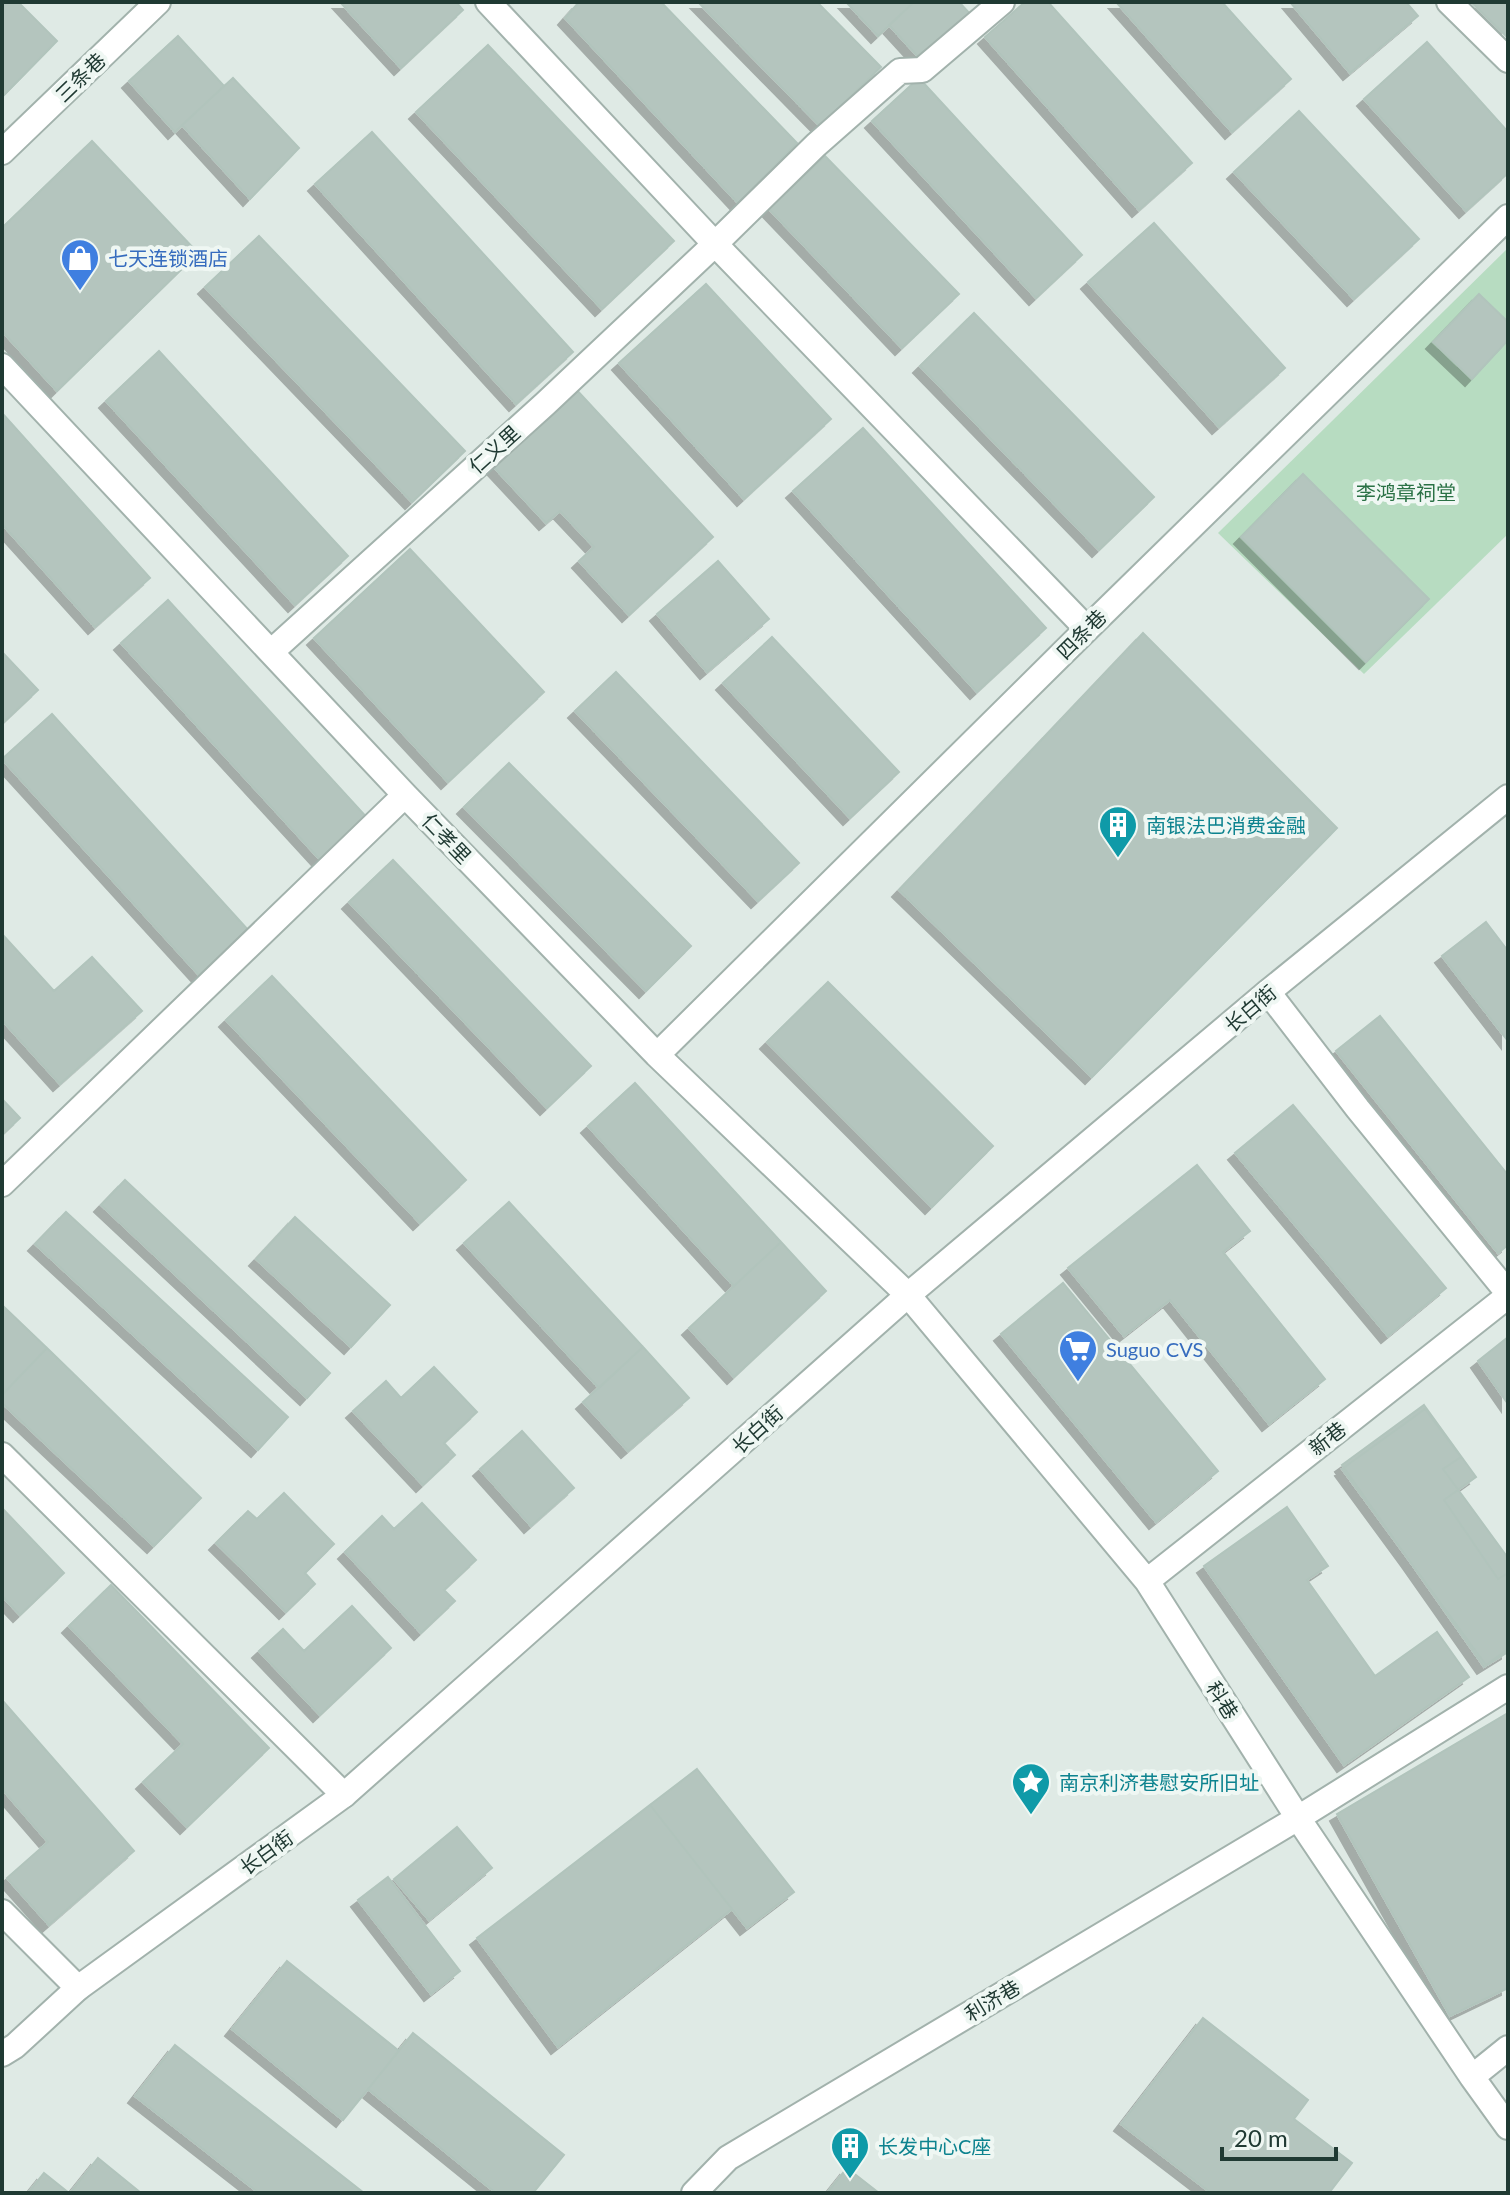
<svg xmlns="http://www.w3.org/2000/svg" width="1510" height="2195" viewBox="0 0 1510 2195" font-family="Lato,'Noto Sans SC',sans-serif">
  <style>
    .green { fill: #b7dcc1 }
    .building { fill: #b4c5be; stroke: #b1c4bc; stroke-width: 2; filter: url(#shadow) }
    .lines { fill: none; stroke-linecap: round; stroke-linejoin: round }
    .minor-casing { stroke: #a2b2ac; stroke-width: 28 }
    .tertiary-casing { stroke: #a2b2ac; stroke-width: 28 }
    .minor { stroke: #fff; stroke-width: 24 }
    .tertiary { stroke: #fff; stroke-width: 24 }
    .labels { text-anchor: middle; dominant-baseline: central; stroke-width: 8; stroke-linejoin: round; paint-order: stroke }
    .street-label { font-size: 20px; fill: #203a33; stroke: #eff7f3 }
    .shop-label { font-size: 20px; fill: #366cbe; stroke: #eff7f3; text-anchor: start }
    .park-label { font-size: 20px; fill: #2a7145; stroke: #eff7f3 }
    .culture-label { font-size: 20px; fill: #0d838f; stroke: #eff7f3; text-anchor: start }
  </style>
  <defs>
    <filter id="shadow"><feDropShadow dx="-7" dy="7" stdDeviation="0" flood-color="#0004"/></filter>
  </defs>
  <rect width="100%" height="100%" fill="#dfeae5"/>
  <path class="green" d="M1508 248V534L1364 674 1218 533Z"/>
  <path class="building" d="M2 2H18L57 41 3 96Z
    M340 2H456L463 10 401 68Z
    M579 2H661L797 143 738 203 565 18Z
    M698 2H817L881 67 820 126Z
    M846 2H914L878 36Z
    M914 2H959L972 16 923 62 889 25Z
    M1025 2H1048L1192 163 1139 210 985 37Z
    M1116 2H1222L1291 79 1232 132Z
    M1290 2H1406L1418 16 1350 73Z
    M1471 2H1508V38Z
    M178 36 224 86 175 132 129 81Z
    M1427 42 1508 132V173L1466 211 1364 99Z
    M488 45 674 241 602 309 416 112Z
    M233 78 299 148 250 199 182 125Z
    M919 78 1082 255 1036 298 872 121Z
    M1299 111 1419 239 1354 299 1234 172Z
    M372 132 573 352 516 404 315 184Z
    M92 141 198 253 57 391 2 331V228Z
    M825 156 959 294 902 348 769 209Z
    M1154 223 1285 368 1219 427 1088 282Z
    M259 236 465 451 412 502 205 287Z
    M706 284 831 419 744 499 619 363Z
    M1479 294 1508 322V340L1472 379 1433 342Z
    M974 313 1154 497 1099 550 920 366Z
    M159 351 348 556 295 605 106 401Z
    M573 386 713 537 629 615 579 561 594 547 560 511 546 523 490 463Z
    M2 413 150 578 95 627 2 524Z
    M863 428 1046 628 977 692 793 491Z
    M1303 474 1429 599 1366 662 1241 537Z
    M410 549 544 692 448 782 314 638Z
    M718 561 769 619 707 672 657 614Z
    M168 600 370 821 324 864 121 643Z
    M1143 633 1337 828 1092 1077 899 890Z
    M772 637 899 772 850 818 723 683Z
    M2 652 38 690 2 724Z
    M616 672 799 863 758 901 575 711Z
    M52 714 249 931 199 975 2 759Z
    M509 763 691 946 646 991 464 807Z
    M393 860 591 1066 547 1108 349 902Z
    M1486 922 1508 951V1041L1442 956Z
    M2 934 54 991 92 957 142 1011 60 1084 2 1020Z
    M272 976 466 1180 420 1223 226 1020Z
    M828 982 993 1146 932 1207 767 1042Z
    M1380 1016 1508 1175V1245L1498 1253 1336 1051Z
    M635 1083 781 1242 734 1286 588 1126Z
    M2 1099 20 1118 2 1135Z
    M1293 1105 1446 1288 1388 1336 1235 1153Z
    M1197 1165 1250 1231 1223 1252 1325 1379 1269 1424 1170 1300 1124 1336 1068 1268Z
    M125 1180 330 1373 307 1398 101 1205Z
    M509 1202 643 1347 599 1388 464 1243Z
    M66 1212 288 1417 258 1450 35 1244Z
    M295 1217 390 1305 351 1347 256 1259Z
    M781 1242 826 1291 734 1377 689 1328Z
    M1063 1283 1218 1471 1156 1522 1001 1334Z
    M2 1305 47 1348 2 1395Z
    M1508 1337V1404L1478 1361Z
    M643 1347 689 1398 628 1451 583 1402Z
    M47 1348 201 1498 154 1546 2 1403V1395Z
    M434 1367 477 1412 444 1443 455 1455 423 1485 353 1411 386 1381 401 1398Z
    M1424 1405 1476 1477 1444 1500 1498 1579 1508 1573V1652L1484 1667 1342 1465Z
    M1425 1409 1461 1457 1443 1469 1508 1558V1649L1486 1665 1342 1469Z
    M522 1431 574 1488 531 1526 480 1469Z
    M284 1493 334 1544 305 1573 315 1584 286 1612 216 1543 248 1511 257 1519Z
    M422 1503 476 1560 444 1590 455 1601 421 1633 345 1552 382 1516 394 1529Z
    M1287 1507 1328 1566 1307 1580 1375 1676 1437 1632 1469 1677 1344 1765 1204 1566Z
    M2 1508 64 1573 20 1615 2 1596Z
    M111 1585 269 1748 187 1827 143 1782 183 1744 69 1626Z
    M352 1606 391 1648 320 1715 259 1651 283 1629 304 1651Z
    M2 1700 134 1851 49 1925 7 1878 48 1842 2 1789Z
    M1508 1713V1988L1450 2016 1337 1814Z
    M697 1769 794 1892 747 1928 650 1805Z
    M650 1805 732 1909 558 2047 477 1938Z
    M457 1827 492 1868 429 1920 394 1879Z
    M388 1877 460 1971 431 1994 358 1900Z
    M287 1961 399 2051 343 2120 232 2029Z
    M1203 2018 1308 2100 1294 2119 1352 2163 1329 2193H1211L1121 2124Z
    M413 2033 564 2155 533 2193H496L368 2089Z
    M175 2045 364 2193H259L135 2096Z
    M98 2158 141 2193H70Z
    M847 2168 879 2193H827Z
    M44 2173 69 2193H28Z"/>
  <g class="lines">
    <g class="minor-casing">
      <path id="minor" d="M488 2 715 244 1087 629
        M1449 2 1508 60
        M2 152 158 2
        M2 366 405 795 657 1055 908 1295 1147 1581 1298 1818 1472 2077 1508 2127
        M271 652 545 404 715 244 816 145 900 71 922 70 1002 2
        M1268 992 1358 1109 1508 1293
        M657 1055 1087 629 1508 217
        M2 1184 405 795
        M2 1455 344 1795
        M1147 1581 1508 1296
        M2 1912 78 1988
        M1472 2077 1508 2048
        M694 2193 728 2158 1298 1818 1508 1687"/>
    </g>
    <g class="tertiary-casing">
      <path id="tertiary" d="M2 2054 15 2046 78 1988 344 1795 908 1295 1268 992 1508 797"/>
    </g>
    <use href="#minor" class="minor"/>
    <use href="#tertiary" class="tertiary"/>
  </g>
  <defs>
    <g id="shop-pin" transform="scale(2)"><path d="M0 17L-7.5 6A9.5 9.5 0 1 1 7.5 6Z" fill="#3f7fe0" stroke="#eff7f3"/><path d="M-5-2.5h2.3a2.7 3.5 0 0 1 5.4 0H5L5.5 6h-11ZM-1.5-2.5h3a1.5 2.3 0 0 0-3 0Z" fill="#fff"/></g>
    <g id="building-pin" transform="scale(2)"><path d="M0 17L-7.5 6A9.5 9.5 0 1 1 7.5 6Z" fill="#0f9aa8" stroke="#eff7f3"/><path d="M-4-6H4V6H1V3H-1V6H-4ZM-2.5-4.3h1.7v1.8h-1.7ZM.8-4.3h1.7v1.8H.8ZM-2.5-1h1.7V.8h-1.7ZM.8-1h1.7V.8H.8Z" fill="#fff"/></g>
    <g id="supermarket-pin" transform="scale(2)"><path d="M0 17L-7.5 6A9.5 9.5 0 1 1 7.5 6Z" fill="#3f7fe0" stroke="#eff7f3"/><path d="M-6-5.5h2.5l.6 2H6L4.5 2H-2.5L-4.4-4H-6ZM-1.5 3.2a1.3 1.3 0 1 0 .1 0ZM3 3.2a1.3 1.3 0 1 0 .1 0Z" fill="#fff"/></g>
    <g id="sight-pin" transform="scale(2)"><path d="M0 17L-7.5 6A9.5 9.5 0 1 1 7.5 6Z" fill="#0f9aa8" stroke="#eff7f3"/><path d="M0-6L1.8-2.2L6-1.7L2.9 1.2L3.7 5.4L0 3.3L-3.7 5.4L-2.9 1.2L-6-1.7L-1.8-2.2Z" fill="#fff"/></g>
  </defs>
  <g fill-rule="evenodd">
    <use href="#shop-pin" x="80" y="258"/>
    <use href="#building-pin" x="1118" y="825"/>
    <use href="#supermarket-pin" x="1078" y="1349"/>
    <use href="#sight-pin" x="1031" y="1782"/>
    <use href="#building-pin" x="850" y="2146"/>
  </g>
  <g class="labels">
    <g class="street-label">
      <text transform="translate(80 77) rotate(-44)">三条巷</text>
      <text transform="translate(494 449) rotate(-42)">仁义里</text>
      <text transform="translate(1081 634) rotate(-45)">四条巷</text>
      <text transform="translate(447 838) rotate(46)">仁孝里</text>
      <text transform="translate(1250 1008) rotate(-40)">长白街</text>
      <text transform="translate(757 1429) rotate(-42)">长白街</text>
      <text transform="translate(1327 1438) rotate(-38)">新巷</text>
      <text transform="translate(1223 1700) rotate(58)">科巷</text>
      <text transform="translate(266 1852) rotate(-36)">长白街</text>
      <text transform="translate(992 2000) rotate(-31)">利济巷</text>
    </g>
    <g class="shop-label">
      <text x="108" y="258">七天连锁酒店</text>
      <text x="1106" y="1349">Suguo CVS</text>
    </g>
    <g class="park-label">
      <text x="1406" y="492">李鸿章祠堂</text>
    </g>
    <g class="culture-label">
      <text x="1146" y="825">南银法巴消费金融</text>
      <text x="1059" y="1782">南京利济巷慰安所旧址</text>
      <text x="878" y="2146">长发中心C座</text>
    </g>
  </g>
  <rect width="1510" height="2195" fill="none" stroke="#203a33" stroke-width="8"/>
  <path d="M1222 2147v12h114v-12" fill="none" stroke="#203a33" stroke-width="4"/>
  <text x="1234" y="2147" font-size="24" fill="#203a33" stroke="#eff7f3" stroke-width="6" paint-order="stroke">20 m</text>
</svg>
